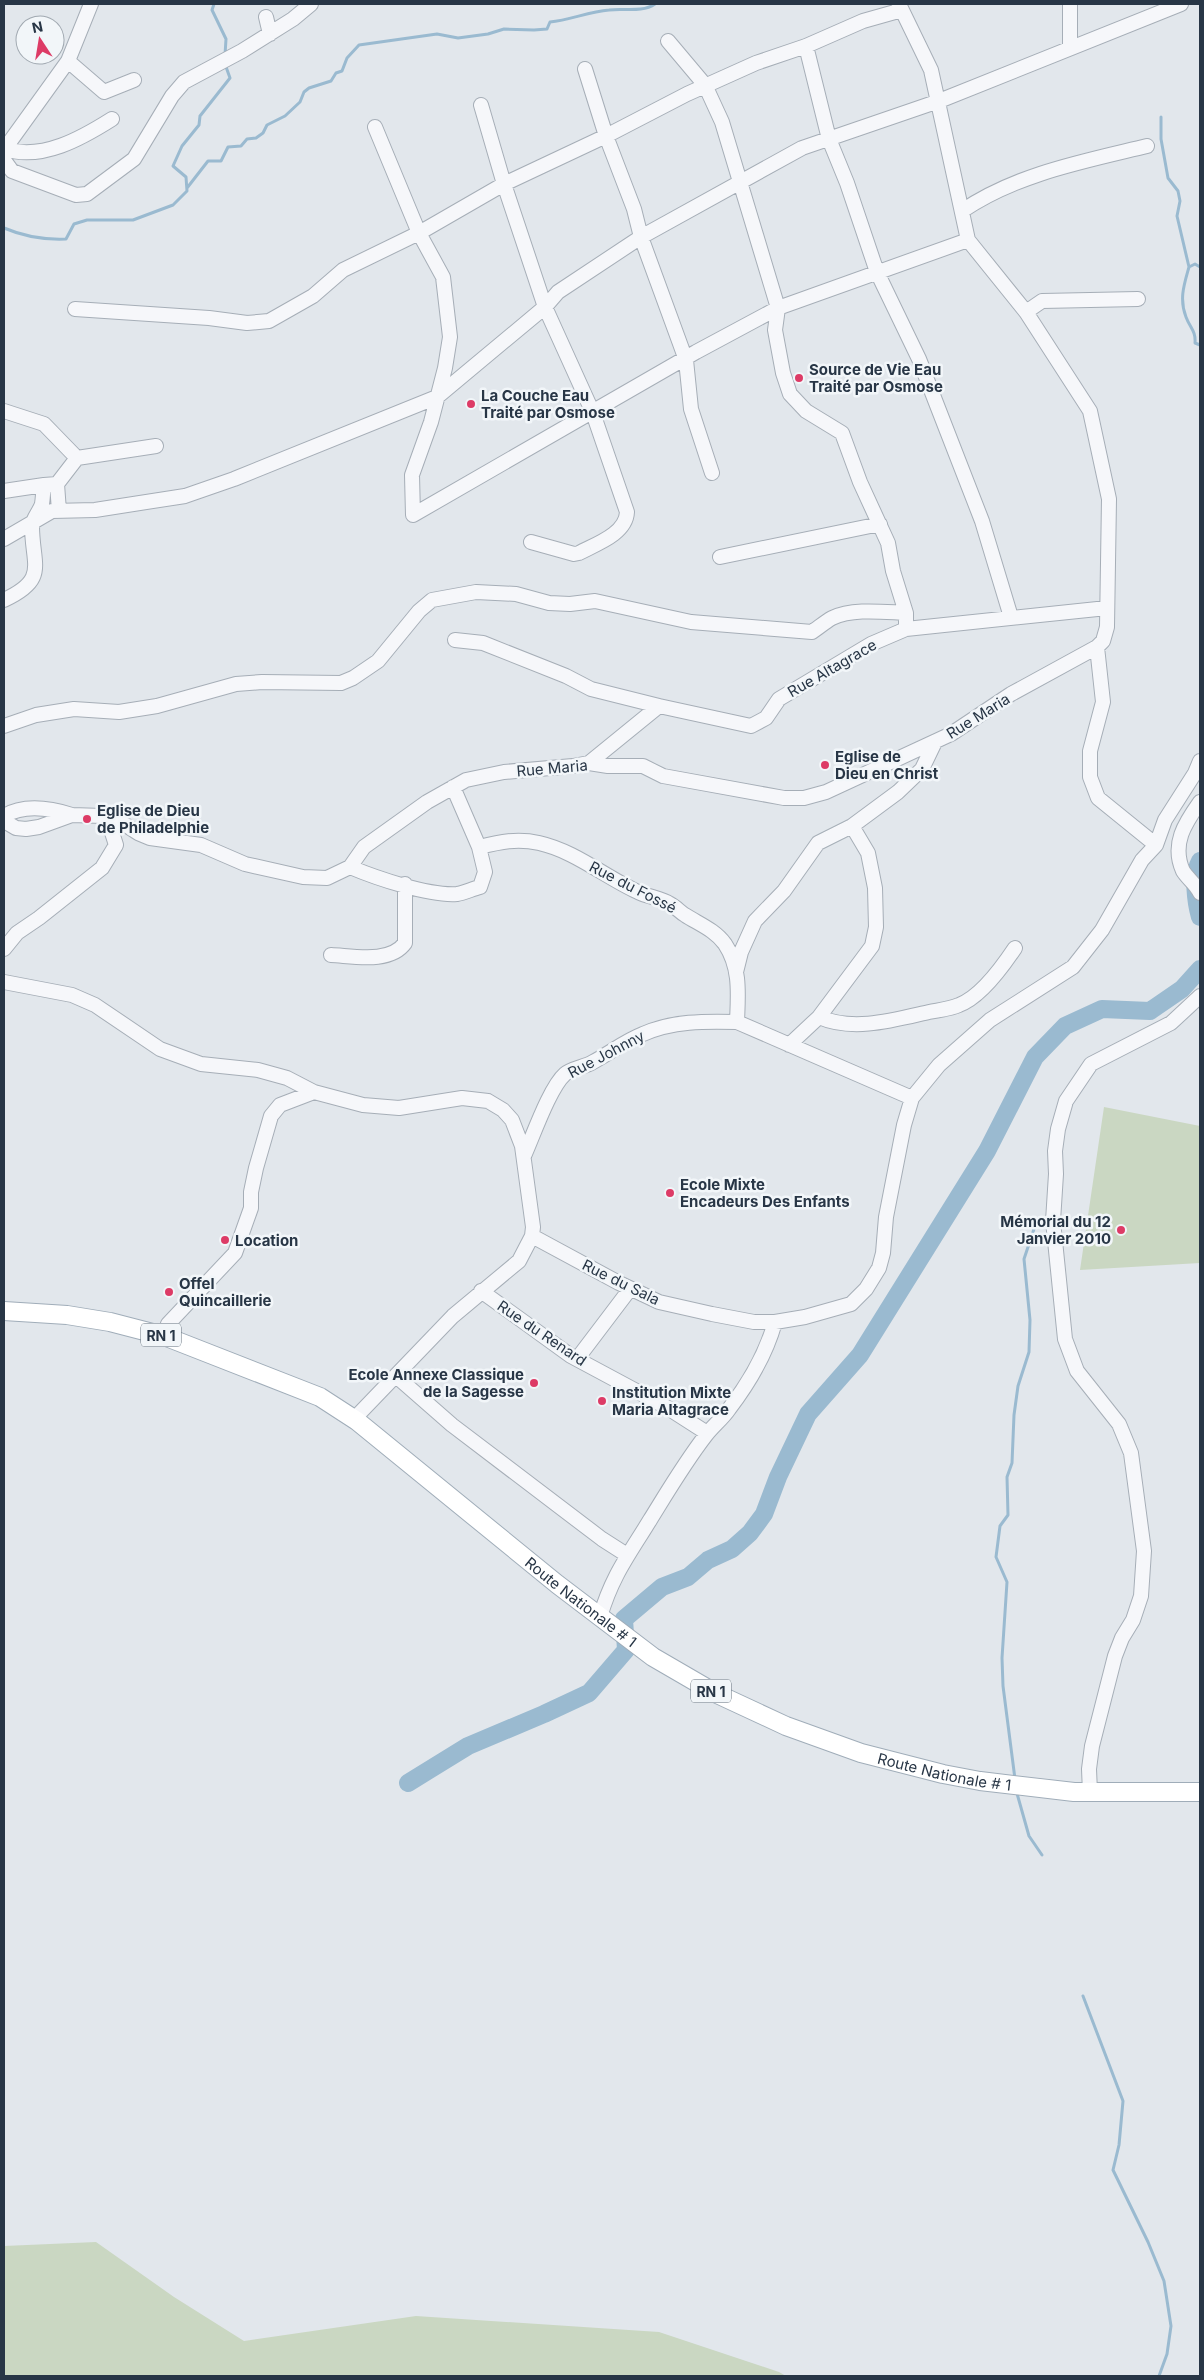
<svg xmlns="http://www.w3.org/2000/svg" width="1204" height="2380" viewBox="0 0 1204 2380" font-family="Inter,sans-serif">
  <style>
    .green { fill: #cad7c2 }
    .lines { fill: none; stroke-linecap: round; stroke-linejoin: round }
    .stream { stroke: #9abad0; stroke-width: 3 }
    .river { stroke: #9abad0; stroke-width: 18 }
    .minor-casing { stroke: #a6aeb7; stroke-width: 16 }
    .major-casing { stroke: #a0adb9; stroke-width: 20 }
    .minor { stroke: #f6f7fa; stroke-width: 14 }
    .major { stroke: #fff; stroke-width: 18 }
    .poi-dot { fill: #dd3b66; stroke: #f2f6f9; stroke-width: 2 }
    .labels { text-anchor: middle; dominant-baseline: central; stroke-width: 5; stroke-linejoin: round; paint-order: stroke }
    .shield { fill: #f2f6f9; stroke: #65707c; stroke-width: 1 }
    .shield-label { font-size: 14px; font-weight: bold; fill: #283646 }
    .poi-label { font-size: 15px; font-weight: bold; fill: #283646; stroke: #f2f6f9; text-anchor: start }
    .street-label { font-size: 15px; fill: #283646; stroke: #f2f6f9 }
  </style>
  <rect width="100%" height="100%" fill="#e2e7ec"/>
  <path class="green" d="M1104 1107 1200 1126V1263L1080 1270Z
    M96 2242 174 2297 244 2341 416 2316 659 2332 779 2372 786 2376H4V2246Z"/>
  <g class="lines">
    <path class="stream" d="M214 4 212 10 226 39 225 55
      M1161 117V139L1168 178 1178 191 1180 201 1177 216 1189 267
      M187 188 208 161H221L228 147 241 146 247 139 256 138 263 133 267 125 285 116 300 102 304 92 309 88 331 81 336 73 342 71 347 58 359 45 437 34 458 38 488 34 504 29 534 30 547 29 550 22C570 20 588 12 609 10 624 8 642 13 655 4
      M4 228C25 237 43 240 66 239L74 224 87 220H133L173 205 187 191 186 177 173 166 182 146 199 125 200 116 230 78 225 64
      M1200 267 1195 264 1189 267C1184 285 1179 299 1186 317 1190 328 1196 331 1195 343L1200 345
      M1015 1779 1003 1686 1002 1658 1007 1582 996 1557 1000 1526 1008 1515 1007 1477 1012 1463 1014 1415 1018 1386 1029 1352 1030 1320 1024 1259 1035 1226
      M1016 1790 1029 1836 1042 1855
      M1083 1996 1123 2101 1119 2145 1113 2170 1148 2242 1164 2281 1171 2326 1167 2354 1159 2376"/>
    <path class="river" d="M1200 861C1192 875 1196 903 1200 917
      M408 1783 468 1746 544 1714 589 1693 626 1650 624 1619 662 1587 688 1577 708 1560 732 1549 750 1533 764 1514 778 1477 808 1414 860 1355 987 1151 1035 1057 1065 1026 1102 1009 1150 1011 1182 989 1200 969"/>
    <g class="minor-casing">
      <path id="minor" d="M1070 4V48
        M266 17 270 34
        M668 41 705 85 722 122 778 308 775 330 783 373 790 394 806 411 842 433 860 482 888 543 893 571 906 613V629
        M806 46 829 139 847 183 877 272 919 359 982 521 1011 617
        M68 61 104 92 134 80
        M585 69 606 136 634 209 641 237 686 360 691 409 712 473
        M481 105 504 184 545 307 593 413 627 512C626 534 596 544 579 553L574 554 531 542
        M375 127 419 233 443 277 450 337 445 368 431 422 412 475 413 515 696 352 778 308 968 240
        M5 149C42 161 82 138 112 119
        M4 150 68 61 91 4
        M4 160 12 171 76 195 87 194 134 159 172 96 184 82 242 51 293 19 311 4
        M962 211C1016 174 1085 161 1147 146
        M75 309 209 318 247 323 269 321 313 296 343 270 419 233 504 184 606 136 687 94 756 63 806 46 863 21 902 10
        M1026 312 1042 301 1138 299
        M4 411 44 424 77 458 57 484 44 485C43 491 43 498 42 504 40 511 33 518 32 526 32 565 49 579 4 600
        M77 458 156 446
        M57 484 59 511
        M4 491 44 485
        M4 539 52 511 95 510 185 496 234 479 437 397 545 307 558 292 641 237 802 148 939 101 1181 4
        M720 557 880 524
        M455 640 483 643 566 676 591 689 659 706
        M4 726 36 715 74 709 119 712 157 706 236 684 262 682 341 683 353 678 378 661 419 611 432 600 476 592 516 594 549 603 570 604 595 601 691 622 812 632C818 628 825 622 832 618 853 608 883 612 906 613
        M589 763 659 706 751 726 766 718 779 699 871 644 906 629 1107 608
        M453 787 479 847C500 842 517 838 539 843 575 851 605 877 638 892 648 897 661 898 670 904 676 907 680 912 685 915 699 924 715 930 725 944 741 968 738 995 737 1022L912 1098
        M1200 802C1185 823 1171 844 1183 871 1188 879 1196 884 1200 893
        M4 816C24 804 50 808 72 815
        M4 821 16 828 26 829 39 827 72 815 102 816 108 820H118L138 833 150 838 201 845 245 864 303 877 327 878 350 867 364 847 427 802 466 780 504 772 573 766 589 763 608 766H643L663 776 784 798H804L826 792 951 734 1011 694 1097 647 1103 641 1107 627 1109 499 1090 411 1026 312 968 240 931 70 899 4
        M1156 845 1165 820 1195 773 1200 761
        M350 867C376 878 429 896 457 894 464 893 472 889 480 887L485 872 479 847
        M4 949 17 933 39 918 102 868 116 845 108 820
        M331 955C353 956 390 964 405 943V884
        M736 972 741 952 755 921 784 891 818 843 852 826 898 792 922 769 935 742
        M4 982 72 995 95 1005 160 1049 201 1064 258 1070 287 1078 314 1092
        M819 1017 872 946 876 927 875 888 868 853 852 826
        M789 1045 819 1017C853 1032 894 1020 929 1012 939 1010 950 1009 959 1005 981 997 1003 966 1015 948
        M524 1156C533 1136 550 1087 565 1074 572 1068 585 1067 593 1062 610 1053 625 1041 643 1034 672 1021 705 1021 737 1022
        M532 1236 619 1283 659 1302 712 1314 754 1322H775L805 1317 851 1304 866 1289 879 1268 883 1253 886 1217 904 1125 912 1098 939 1065 990 1020 1073 967 1102 930 1142 860 1156 845 1098 798 1090 777V751L1103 702 1097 647
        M481 1291 571 1356 668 1408 707 1433
        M164 1336 168 1324 235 1253 251 1208V1192L256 1168 271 1116 280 1105 314 1092 363 1105 399 1108 462 1098 488 1101 503 1110 512 1120 522 1146 533 1227 532 1236 519 1261 453 1316 354 1419
        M577 1359 630 1289
        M396 1376 452 1425 602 1539 627 1555
        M600 1617C612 1576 628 1556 650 1520 668 1491 685 1462 706 1435 713 1426 723 1418 729 1409 749 1383 766 1354 775 1322
        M1090 1792 1089 1769 1092 1746 1115 1656 1122 1638 1133 1620 1141 1596 1144 1551 1131 1453 1119 1424 1077 1371 1065 1339 1053 1221 1056 1174 1055 1151 1058 1129 1066 1101 1091 1064 1171 1023 1200 996"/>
    </g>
    <g class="major-casing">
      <g id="major">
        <path id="s1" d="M4 1311 67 1315 110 1322 164 1336 320 1397 357 1421 557 1584 653 1657 715 1693 786 1726 861 1753 943 1774 980 1781 1074 1792H1200"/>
      </g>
    </g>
    <use href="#minor" class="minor"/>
    <use href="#major" class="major"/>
  </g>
  <g class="poi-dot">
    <circle cx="799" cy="378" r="5"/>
    <circle cx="471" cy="404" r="5"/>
    <circle cx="825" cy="765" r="5"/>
    <circle cx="87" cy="819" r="5"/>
    <circle cx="670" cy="1193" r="5"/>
    <circle cx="1121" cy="1230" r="5"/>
    <circle cx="225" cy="1240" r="5"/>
    <circle cx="169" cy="1292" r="5"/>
    <circle cx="534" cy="1383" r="5"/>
    <circle cx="602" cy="1401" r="5"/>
  </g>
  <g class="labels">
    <g class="shield">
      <rect x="141" y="1323.5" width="40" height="23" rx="4"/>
      <rect x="691" y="1679.5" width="40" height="23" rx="4"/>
    </g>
    <g class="shield-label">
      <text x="161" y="1335">RN 1</text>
      <text x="711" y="1691">RN 1</text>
    </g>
    <g class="poi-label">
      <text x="809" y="369">Source de Vie Eau<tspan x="809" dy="17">Traité par Osmose</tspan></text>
      <text x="481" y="395">La Couche Eau<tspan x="481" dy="17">Traité par Osmose</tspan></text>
      <text x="835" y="756">Eglise de<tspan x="835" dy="17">Dieu en Christ</tspan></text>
      <text x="97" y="810">Eglise de Dieu<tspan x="97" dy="17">de Philadelphie</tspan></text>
      <text x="680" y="1184">Ecole Mixte<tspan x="680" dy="17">Encadeurs Des Enfants</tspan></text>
      <text x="1111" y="1221" text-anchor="end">Mémorial du 12<tspan x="1111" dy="17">Janvier 2010</tspan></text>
      <text x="235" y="1240">Location</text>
      <text x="179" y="1283">Offel<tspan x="179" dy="17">Quincaillerie</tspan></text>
      <text x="524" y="1374" text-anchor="end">Ecole Annexe Classique<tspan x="524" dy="17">de la Sagesse</tspan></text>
      <text x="612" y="1392">Institution Mixte<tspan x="612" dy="17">Maria Altagrace</tspan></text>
    </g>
    <g class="street-label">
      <text transform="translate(832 668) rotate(-30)">Rue Altagrace</text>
      <text transform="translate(978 716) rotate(-32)">Rue Maria</text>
      <text transform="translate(552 768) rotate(-5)">Rue Maria</text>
      <text transform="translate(633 887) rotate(27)">Rue du Fossé</text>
      <text transform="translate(606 1054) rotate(-28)">Rue Johnny</text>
      <text transform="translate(621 1282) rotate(26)">Rue du Sala</text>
      <text transform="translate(542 1333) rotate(34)">Rue du Renard</text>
      <text stroke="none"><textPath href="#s1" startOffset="662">Route Nationale # 1</textPath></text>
      <text stroke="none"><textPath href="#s1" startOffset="1068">Route Nationale # 1</textPath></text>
    </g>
  </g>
  <rect width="1204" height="2380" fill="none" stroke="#283646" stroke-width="10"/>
  <g transform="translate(40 40) rotate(348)"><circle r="24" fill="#f2f6f9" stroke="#a1a9b1"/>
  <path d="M0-4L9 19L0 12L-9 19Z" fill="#dd3b66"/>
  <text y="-8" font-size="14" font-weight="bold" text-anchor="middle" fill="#283646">N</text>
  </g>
</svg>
